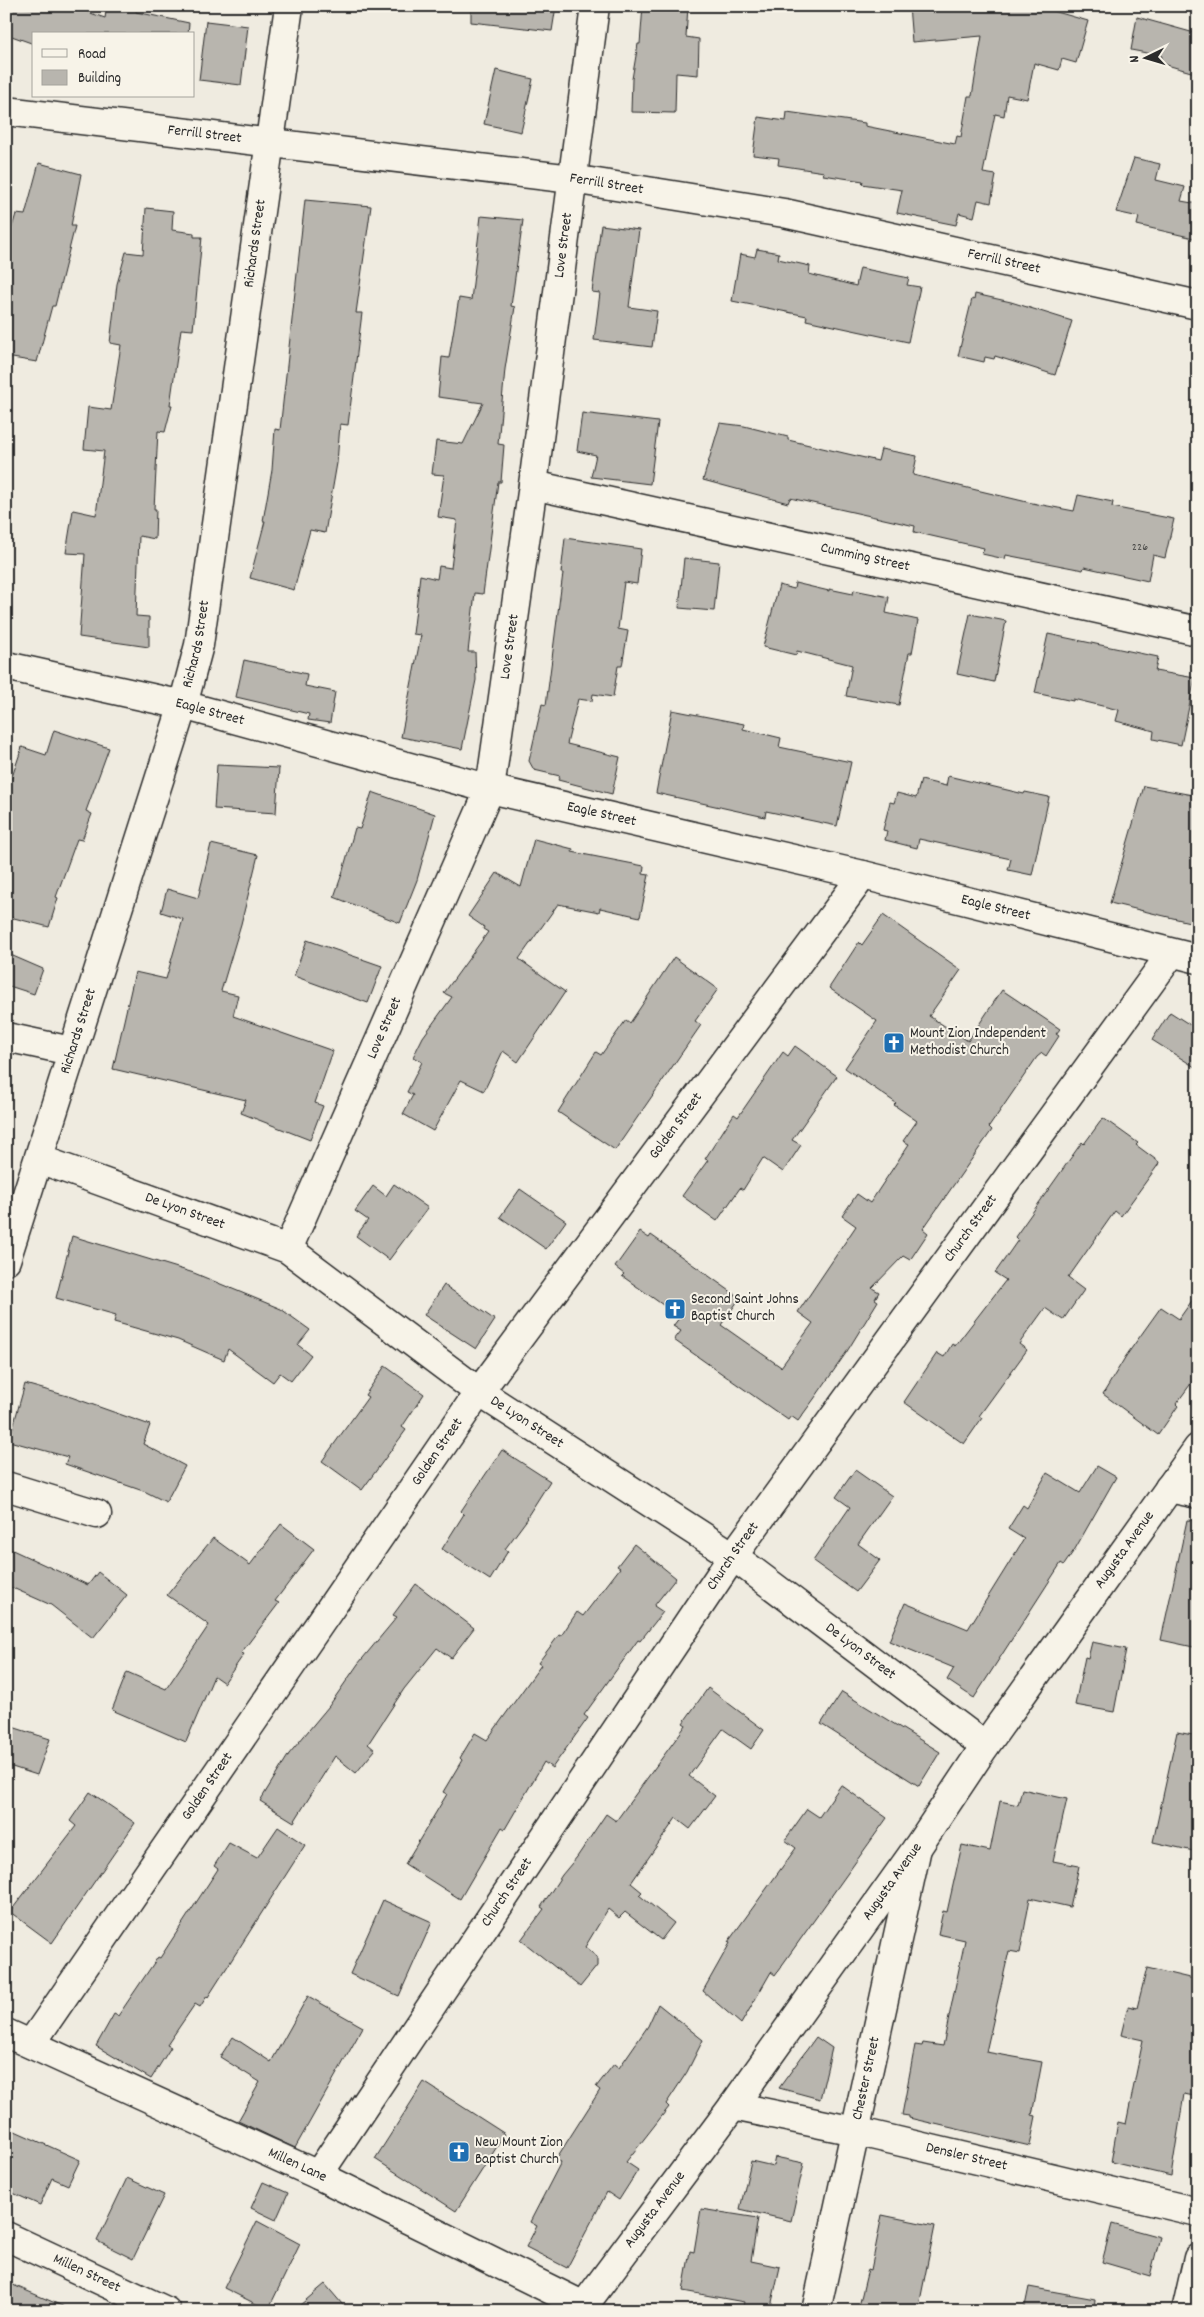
<svg xmlns="http://www.w3.org/2000/svg" width="1204" height="2317" viewBox="0 0 1204 2317" font-family="Dekko,sans-serif">
  <style>
    .building { fill: #b8b5ae; stroke: #2b2b2b }
    .lines { fill: none; stroke-linecap: round; stroke-linejoin: round }
    .minor-casing { stroke: #2b2b2b; stroke-width: 31 }
    .secondary-casing { stroke: #2b2b2b; stroke-width: 31 }
    .minor { stroke: #f7f3e8; stroke-width: 28 }
    .secondary { stroke: #f7f3e8; stroke-width: 28 }
    .labels { text-anchor: middle; dominant-baseline: central; stroke-width: 4; stroke-linejoin: round; paint-order: stroke }
    .number-label { font-size: 12px; fill: #4e4e4c }
    .street-label { font-size: 15px; fill: #2b2b2b; stroke: #f7f3e8 }
    .poi-label { font-size: 15px; fill: #2b2b2b; stroke: #f7f3e8; text-anchor: start }
  </style>
  <rect width="100%" height="100%" fill="#efebe0"/>
  <filter id="ink" filterUnits="userSpaceOnUse"><feTurbulence type="fractalNoise" baseFrequency=".02" numOctaves="2"/><feDisplacementMap in="SourceGraphic" scale="10" xChannelSelector="R" yChannelSelector="G"/><feConvolveMatrix kernelMatrix="1 2 1 2 8 2 1 2 1" color-interpolation-filters="sRGB"/></filter>
  <g filter="url(#ink)">
    <path class="building" d="M6 6 41 9 42 6H70L105 18 107 6H137L136 12 189 23 188 34H34V44L6 34Z
      M471 6H556L552 31 471 22Z
      M643 6H688L686 37 699 39 698 75 676 73 675 113 631 112 632 79 638 44H640Z
      M909 6H1036L1088 21 1076 63 1062 59 1059 70 1034 63 1027 99 1007 95 1004 116 995 114 983 173 996 175 991 203 978 200 974 217 959 213 956 225 897 213 902 190 862 184 863 181 823 175 824 172 778 165 779 158 753 155 758 117 786 121 787 112 865 123V126L955 144 957 136 961 137 968 96H972L982 36 912 42Z
      M1137 17 1198 34V74L1160 63 1162 56 1131 50Z
      M206 21 248 26 241 85 199 80Z
      M496 70 533 79 521 132 484 124Z
      M1134 158 1160 164 1156 180 1185 187 1181 201 1198 204V239L1137 225 1139 217 1116 212Z
      M39 163 81 174 71 226H75L55 306H52L37 362 6 357V236L9 237 16 214 25 215Z
      M305 200 371 206 356 313H362L348 425 340 424 337 463 325 533 310 530 294 590 250 578 265 521H263L272 470 275 429 280 430Z
      M146 208 173 211 172 230 194 233V237H202L193 330 181 329 170 405H172L165 432 158 431 154 509H156L155 539 139 536 136 616 149 617V647L79 637 85 554 66 553 73 510 96 515 104 451 84 449 88 407 111 410 121 345 110 343 117 284 126 252 143 254Z
      M481 216 523 220 511 306 515 307 505 369 498 444 504 445 501 482H498L483 594 475 593 468 652H475L476 680 462 749 401 737 421 635 413 634 420 575 437 579 439 566 451 568 457 520 438 517 444 475 432 474 436 441 463 444 483 403 438 397 442 357 449 358 459 298 471 300Z
      M601 225 639 230 629 307 657 311 652 347 594 340 600 293 592 292Z
      M757 249 779 253 778 259 810 266 809 274 856 286 860 268 909 278 907 285 920 287 908 342 806 320 807 316 732 301 740 254 755 257Z
      M975 294 1011 302 1072 321 1055 375 995 356 994 359 985 357 984 362 958 356 972 299 974 300Z
      M582 413 658 422 650 484 591 477 596 455 577 451Z
      M720 423 744 426 788 437V440L878 461 881 449 917 456 913 475 1027 502 1074 511 1078 495 1113 502 1112 507 1174 519 1165 558 1153 555 1148 581 1084 567 1083 570 1006 555 1005 559 982 554 984 548 914 532 915 526 790 498 788 503 703 480Z
      M565 538 641 549 637 584 624 582 618 629 628 631 622 666H618L613 697 593 694 592 701 578 699 567 744 620 757 612 794 558 780 560 776 534 770 529 761 542 704 546 705 563 573H561Z
      M684 558 719 562 714 611 679 608Z
      M795 583 829 591V589L853 594 854 590 889 597 886 613 918 620 912 653H909L899 705 846 696 852 665 797 651 796 655 763 647 779 585 794 589Z
      M970 614 1006 621 994 682 957 674Z
      M1048 634 1158 657 1155 671 1195 678 1181 745 1153 739 1154 731 1116 721 1119 710 1073 699V701L1035 693Z
      M244 660 307 674 305 686 335 692 330 723 308 720 309 714 236 697Z
      M672 710 744 724 743 729 781 738 779 747 851 762 837 826 766 811 765 817 656 793Z
      M54 730 109 748 86 811 92 814 82 840 77 839 56 897 58 898 49 927 6 916V795L22 747 46 755Z
      M217 765 279 768 276 813 214 809Z
      M948 776 1024 794 1025 792 1049 797 1032 875 1008 870 1011 859 919 839 917 848 885 840 887 831 883 830 890 802 894 803 897 793 916 798 921 780 946 786Z
      M1144 786 1198 796V924L1110 903Z
      M372 792 435 814 417 880 400 923 334 897 342 874 355 828 360 829Z
      M534 839 573 849 572 852 644 866 643 874 649 875 640 917 600 908 599 912 558 904 519 959 565 992 518 1062 503 1051 484 1091 461 1080 433 1131 403 1114 413 1095 407 1092 422 1062 413 1057 423 1037 452 997 444 993 488 932 483 929 484 927 468 916 497 873 521 887Z
      M211 844 258 855 241 924 221 991 238 995 233 1016 333 1051 315 1103 323 1106 310 1140 241 1113 246 1100 113 1069 135 972 166 979 183 919 161 912 167 889 198 898Z
      M883 915 961 970 929 1016 968 1041 1002 990 1060 1029 1056 1034 1059 1036 1046 1056 1042 1053 1037 1057 989 1127 992 1130 923 1229 928 1233 910 1260 903 1256 872 1288 879 1292 875 1299 878 1301 846 1353 814 1399 798 1421 791 1416 788 1420 674 1340 681 1331 673 1326 680 1317 622 1276 624 1274 615 1267 640 1232 649 1238 651 1235 740 1298 721 1325 781 1367 813 1323 798 1312 856 1226 842 1216 857 1194 870 1203 909 1144 903 1141 917 1121 894 1105 896 1103 845 1068 877 1021 829 988 859 942 862 945Z
      M307 940 382 966 368 1003 294 976Z
      M6 953 43 969 34 994 6 985Z
      M674 957 718 989 695 1021 701 1025 615 1150 558 1112 596 1052 601 1055 626 1020 630 1023Z
      M1170 1012 1198 1030V1069L1152 1040Z
      M795 1046 837 1076 792 1140 801 1145 783 1172 763 1158 743 1190 740 1188 717 1221 682 1196 708 1160 705 1159 734 1114 738 1117 783 1052 788 1056Z
      M1103 1118 1138 1143 1136 1145 1159 1162 1158 1165 1121 1216 1115 1211 1068 1278 1084 1290 1063 1320 1045 1308 1019 1344 1027 1350 979 1416 982 1418 964 1444 904 1402 937 1353 944 1357 952 1344 955 1346 1006 1280 995 1273 1018 1240 1015 1237 1082 1142 1084 1144Z
      M394 1184 428 1208 389 1260 356 1236 368 1220 355 1211 373 1186 386 1196Z
      M520 1189 566 1221 546 1249 500 1217Z
      M72 1236 194 1273 281 1309 310 1330 298 1345 311 1355 291 1381 280 1373 273 1382 228 1349 224 1360 178 1340 114 1322 116 1315 56 1298Z
      M444 1285 495 1320 476 1349 424 1315Z
      M1198 1292V1374L1176 1404 1178 1406 1158 1435 1103 1394 1126 1356 1161 1307 1179 1319Z
      M385 1366 424 1394 402 1427 406 1430 362 1490 322 1461 368 1397 365 1395Z
      M25 1384 71 1397 150 1425 143 1444 185 1466 166 1502 146 1492 65 1464 68 1457 9 1441Z
      M502 1450 550 1481 527 1517 528 1518 505 1549 508 1551 490 1580 442 1549 464 1514 461 1511Z
      M1097 1466 1116 1477 1075 1549 1064 1565 1061 1563 974 1698 947 1680 954 1668 889 1641 905 1603 968 1629 1024 1539 1008 1529 1023 1505 1027 1508 1047 1473 1080 1493Z
      M855 1470 892 1496 858 1544 880 1560 856 1592 813 1561 850 1507 836 1497Z
      M1187 1520 1198 1521V1648L1161 1640Z
      M281 1524 314 1549 275 1601 279 1603 241 1653 244 1654 224 1683 214 1676 186 1742 112 1710 127 1672 166 1689 209 1625 167 1595 213 1538 250 1565Z
      M634 1544 676 1578 654 1606 663 1612 640 1641 638 1640 584 1715 588 1718 552 1768 544 1762 505 1829 502 1827 460 1899 405 1864 447 1794 443 1792 462 1760 460 1758 475 1733 487 1740 541 1665 538 1663 559 1635 561 1636 577 1612 583 1616 620 1568 617 1566Z
      M6 1547 88 1585 98 1572 127 1595 93 1638 51 1605 6 1585Z
      M416 1584 474 1628 451 1658 437 1648 404 1689 368 1744 375 1750 356 1773 335 1756 294 1822 260 1801 289 1754 329 1706 358 1664 397 1617 393 1615Z
      M1092 1642 1126 1649 1114 1712 1075 1705 1085 1657 1088 1658Z
      M708 1688 764 1730 751 1749 723 1729 689 1776 715 1796 690 1829 676 1818 631 1883 642 1892 639 1895 674 1923 661 1940 625 1912 619 1918 608 1909 585 1947 597 1957V1966L580 1987 521 1940 544 1909 541 1907 562 1875 577 1857 606 1814 616 1821 686 1725 683 1723Z
      M842 1692 940 1752 919 1786 821 1724Z
      M6 1725 50 1739 37 1775 6 1765Z
      M1177 1732 1198 1736V1852L1153 1842Z
      M841 1785 887 1818 775 1975 771 1972 741 2024 703 1991 730 1943 728 1942 796 1848 785 1840 807 1809 819 1817Z
      M1022 1789 1067 1799 1053 1861 1079 1866 1070 1907 1030 1898 1020 1953 1009 1951 986 2052 1042 2062 1032 2115 1036 2116 1030 2146 909 2118V2116L902 2115 915 2045 922 2046 923 2043 943 2046 965 1940 938 1934 943 1911 947 1912 962 1845 990 1851 1000 1801 1018 1805Z
      M90 1792 135 1823 52 1943 10 1912 76 1826 70 1821Z
      M278 1827 305 1845 208 1997 207 1996 200 2007 195 2004 167 2045 171 2047 151 2079 96 2046 114 2014 118 2016 158 1957 160 1958 218 1869 214 1866 229 1843 257 1858Z
      M383 1900 432 1922 399 1996 350 1974Z
      M1147 1968 1198 1980V2078L1194 2096 1184 2094 1171 2176 1111 2162 1118 2122 1126 2124 1143 2040 1121 2035 1128 2006 1137 2008Z
      M308 1996 363 2027 295 2148 238 2121 260 2082 220 2057 233 2037 271 2062Z
      M658 2004 703 2040 687 2072 666 2104 669 2107 626 2162 638 2170 619 2200 607 2192 567 2268 526 2247 537 2226 530 2222 561 2162 556 2159 600 2090 596 2087 614 2064 619 2068 648 2026Z
      M816 2037 832 2048 820 2099 779 2088Z
      M424 2082 505 2134 456 2211 375 2159Z
      M6 2127 80 2160 68 2185 52 2178 40 2205 6 2190Z
      M775 2157 804 2163 791 2221 740 2209 751 2161 773 2166Z
      M127 2178 164 2195 133 2259 97 2241Z
      M263 2182 288 2193 276 2220 251 2208Z
      M701 2209 758 2218 751 2261 780 2267 770 2311H742L744 2302 683 2291 690 2251 694 2252Z
      M882 2215 935 2226 918 2311H858L868 2269 871 2270Z
      M257 2221 300 2244 268 2310 224 2288Z
      M1112 2224 1160 2237 1150 2276 1102 2262Z
      M6 2282 74 2311H6Z
      M325 2284 348 2311H293Z
      M1029 2287 1095 2299 1094 2311H1024Z"/>
    <g class="lines">
      <g class="minor-casing">
        <g id="minor">
          <path id="s1" d="M6 111 572 179 784 213 1198 305"/>
          <path id="s2" d="M533 485 1198 631"/>
          <path id="s3" d="M6 666 183 705 490 789 863 875 1198 959"/>
          <path d="M6 1037 71 1051"/>
          <path id="s4" d="M39 1159 288 1249 479 1392 733 1556 985 1746"/>
          <path id="s5" d="M288 1249 490 789 533 485 595 6"/>
          <path id="s6" d="M6 1260 183 705 199 645 289 6"/>
          <path d="M6 1486 97 1514"/>
          <path d="M1169 1488 1198 1494"/>
          <path id="s7" d="M6 2033 318 2175 584 2306"/>
          <path id="s8" d="M31 2044 479 1392 863 875"/>
          <path id="s9" d="M733 2106 855 2131 1198 2212"/>
          <path id="s10" d="M318 2175 733 1556 1171 954"/>
          <path id="s11" d="M6 2236 166 2311"/>
          <path id="s12" d="M816 2311 917 1848"/>
          <path d="M1186 2311 1198 2258"/>
        </g>
      </g>
      <g class="secondary-casing">
        <g id="secondary">
          <path id="s13" d="M580 2311 733 2106 917 1848 985 1746 1198 1448"/>
        </g>
      </g>
      <use href="#minor" class="minor"/>
      <use href="#secondary" class="secondary"/>
    </g>
  </g>
  <defs>
    <g id="church-square" transform="scale(1.125)"><rect x="-9" y="-9" width="18" height="18" rx="4" fill="#1f6fb2" stroke="#f7f3e8"/><path d="M-1.2-6h2.4v3.5h3.3v2.4h-3.3V6h-2.4V-.1h-3.3v-2.4h3.3Z" fill="#fff"/></g>
  </defs>
  <g fill-rule="evenodd">
    <use href="#church-square" x="894" y="1043"/>
    <use href="#church-square" x="675" y="1309"/>
    <use href="#church-square" x="459" y="2152"/>
  </g>
  <g class="labels">
    <g class="number-label">
      <text x="1140" y="547">226</text>
    </g>
    <g class="street-label">
      <text stroke="none"><textPath href="#s1" startOffset="200">Ferrill Street</textPath></text>
      <text stroke="none"><textPath href="#s1" startOffset="605">Ferrill Street</textPath></text>
      <text stroke="none"><textPath href="#s6" startOffset="1050">Richards Street</textPath></text>
      <text stroke="none"><textPath href="#s5" startOffset="1051">Love Street</textPath></text>
      <text stroke="none"><textPath href="#s1" startOffset="1010">Ferrill Street</textPath></text>
      <text stroke="none"><textPath href="#s2" startOffset="340">Cumming Street</textPath></text>
      <text stroke="none"><textPath href="#s6" startOffset="645">Richards Street</textPath></text>
      <text stroke="none"><textPath href="#s5" startOffset="646">Love Street</textPath></text>
      <text stroke="none"><textPath href="#s3" startOffset="209">Eagle Street</textPath></text>
      <text stroke="none"><textPath href="#s3" startOffset="614">Eagle Street</textPath></text>
      <text stroke="none"><textPath href="#s3" startOffset="1019">Eagle Street</textPath></text>
      <text stroke="none"><textPath href="#s5" startOffset="241">Love Street</textPath></text>
      <text stroke="none"><textPath href="#s6" startOffset="240">Richards Street</textPath></text>
      <text stroke="none"><textPath href="#s8" startOffset="1122">Golden Street</textPath></text>
      <text stroke="none"><textPath href="#s4" startOffset="155">De Lyon Street</textPath></text>
      <text stroke="none"><textPath href="#s10" startOffset="1150">Church Street</textPath></text>
      <text stroke="none"><textPath href="#s4" startOffset="560">De Lyon Street</textPath></text>
      <text stroke="none"><textPath href="#s8" startOffset="718">Golden Street</textPath></text>
      <text stroke="none"><textPath href="#s13" startOffset="936">Augusta Avenue</textPath></text>
      <text stroke="none"><textPath href="#s10" startOffset="745">Church Street</textPath></text>
      <text stroke="none"><textPath href="#s4" startOffset="965">De Lyon Street</textPath></text>
      <text stroke="none"><textPath href="#s8" startOffset="312">Golden Street</textPath></text>
      <text stroke="none"><textPath href="#s13" startOffset="531">Augusta Avenue</textPath></text>
      <text stroke="none"><textPath href="#s10" startOffset="340">Church Street</textPath></text>
      <text stroke="none"><textPath href="#s12" startOffset="238">Chester Street</textPath></text>
      <text stroke="none"><textPath href="#s9" startOffset="239">Densler Street</textPath></text>
      <text stroke="none"><textPath href="#s7" startOffset="320">Millen Lane</textPath></text>
      <text stroke="none"><textPath href="#s13" startOffset="126">Augusta Avenue</textPath></text>
      <text stroke="none"><textPath href="#s11" startOffset="89">Millen Street</textPath></text>
    </g>
    <g class="poi-label">
      <text x="910" y="1034">Mount Zion Independent<tspan x="910" dy="17">Methodist Church</tspan></text>
      <text x="691" y="1300">Second Saint Johns<tspan x="691" dy="17">Baptist Church</tspan></text>
      <text x="475" y="2143">New Mount Zion<tspan x="475" dy="17">Baptist Church</tspan></text>
    </g>
  </g>
  <rect width="1204" height="2317" fill="none" stroke="#f7f3e8" stroke-width="25"/>
  <rect x="12" y="12" width="1179" height="2292" fill="none" stroke="#2b2b2b" stroke-width="2" filter="url(#ink)"/>
  <rect x="32" y="32" width="162" height="65" fill="#f7f3e8" stroke="#a5a39c"/>
  <rect x="42" y="49" width="25" height="8" fill="#f7f3e8" stroke="#a5a39c"/>
  <text x="78" y="58" font-size="15" fill="#2b2b2b">Road</text>
  <rect x="42" y="70" width="25" height="15" fill="#b8b5ae" stroke="#a5a39c"/>
  <text x="78" y="82" font-size="15" fill="#2b2b2b">Building</text>
  <g transform="translate(1146 58) rotate(265)" stroke="#f7f3e8" stroke-width="4" paint-order="stroke">
  <path d="M0-4L9 19L0 12L-9 19Z" fill="#2b2b2b"/>
  <text y="-8" font-size="14" font-weight="bold" text-anchor="middle" fill="#2b2b2b">N</text>
  </g>
</svg>
